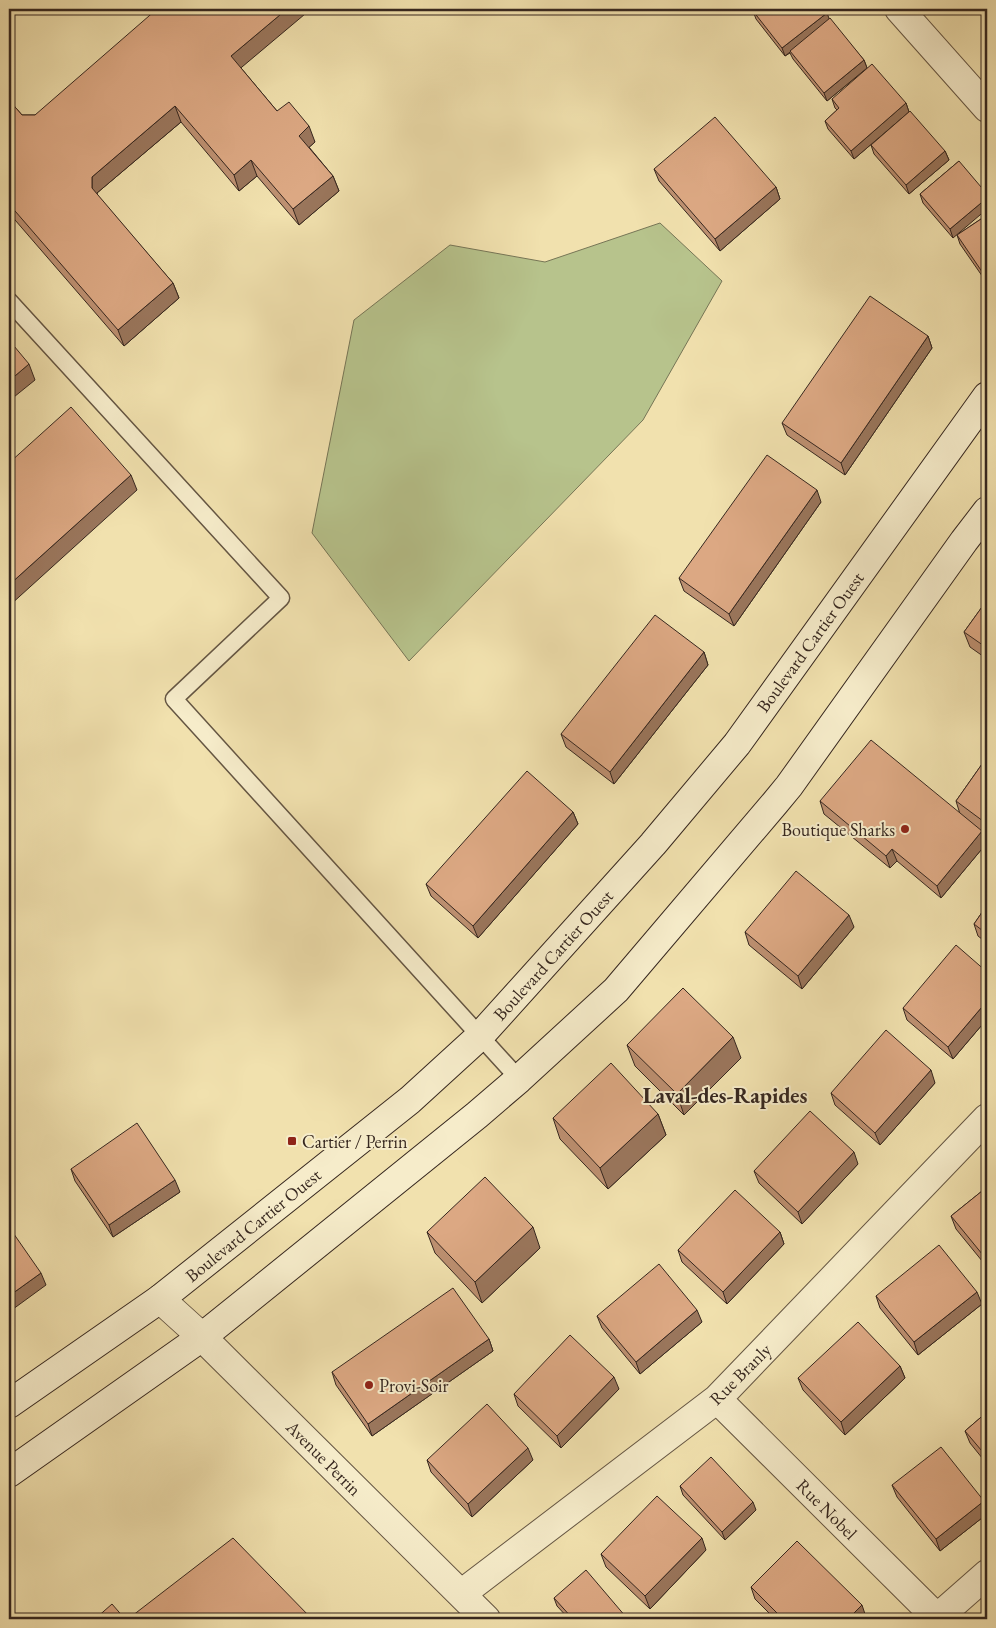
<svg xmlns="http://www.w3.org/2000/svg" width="996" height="1628" viewBox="0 0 996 1628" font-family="'EB Garamond',serif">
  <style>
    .green { fill: #b7c38c; stroke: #767556 }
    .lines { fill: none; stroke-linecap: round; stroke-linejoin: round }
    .lane-casing { stroke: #655643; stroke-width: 19 }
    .street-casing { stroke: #655643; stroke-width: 30 }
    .secondary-casing { stroke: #36271f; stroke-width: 30 }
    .lane { stroke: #f6ecca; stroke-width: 16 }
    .street { stroke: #f6ecca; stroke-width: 28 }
    .secondary { stroke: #f6ecca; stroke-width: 28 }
    .wall { fill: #bd9071; stroke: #36271f }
    .shaded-wall { fill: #9a765c; stroke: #36271f }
    .building { fill: #dca883; stroke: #36271f }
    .poi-dot { fill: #8f2418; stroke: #f6ecca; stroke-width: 2 }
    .labels { text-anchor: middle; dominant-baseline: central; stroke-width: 4; stroke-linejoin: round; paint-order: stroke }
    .street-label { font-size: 18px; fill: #36271f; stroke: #f6ecca }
    .poi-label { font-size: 18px; fill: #36271f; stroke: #f6ecca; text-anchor: start }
    .district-label { font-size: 22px; font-weight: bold; fill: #36271f; stroke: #f6ecca }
  </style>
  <rect width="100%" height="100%" fill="#f1e1ae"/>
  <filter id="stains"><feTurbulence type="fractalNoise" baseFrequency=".004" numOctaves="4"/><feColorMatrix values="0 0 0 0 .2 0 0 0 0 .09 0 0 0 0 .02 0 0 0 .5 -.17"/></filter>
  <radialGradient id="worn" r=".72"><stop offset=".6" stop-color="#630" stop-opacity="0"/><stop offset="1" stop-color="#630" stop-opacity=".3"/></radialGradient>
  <path class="green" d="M660 223 722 281 643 420 409 661 312 533 354 320 450 245 545 262Z"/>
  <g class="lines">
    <g class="lane-casing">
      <path id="lane" d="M9 301 281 598 174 699 519 1079"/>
    </g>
    <g class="street-casing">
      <path id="street" d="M899 9 987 108
        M160 1299 202 1337 486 1619
        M717 1399 938 1619
        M461 1594 717 1399 987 1118
        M937 1618 987 1574"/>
    </g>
    <g class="secondary-casing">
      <path id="secondary" d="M9 1404 160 1299 410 1100 479 1037 653 844 737 744 987 396
        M9 1473 202 1337 477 1115 519 1079 616 990 775 803 789 786 964 541 987 511"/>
    </g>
    <use href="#lane" class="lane"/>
    <use href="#street" class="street"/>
    <use href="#secondary" class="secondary"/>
  </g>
  <path class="wall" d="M987 9V23L986 22 983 13Z
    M753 11 829 19 864 60 867 68 827 101 793 59 790 53 785 56 756 19Z
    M241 68 277 111 315 142 309 147 333 176 339 191 299 225 257 176 239 191 181 122 97 193V195L173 283 179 298 124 346 9 213V100L22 115H35Z
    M832 99 906 103 909 112 854 159 828 129 825 121 837 110 835 108Z
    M871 145 945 151 949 160 909 194 874 154Z
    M959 161 953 238 923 203 920 194Z
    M654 169 776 187 780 199 720 251 659 181Z
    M987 215V283L960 244 957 235Z
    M928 336 932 348 845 475 787 435 782 423Z
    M821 502 734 626 684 591 679 578Z
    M987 600V659L970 647 964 632Z
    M704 652 708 665 614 784 566 747 561 734Z
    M987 757V835L981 831 986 844 941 898 897 861 890 868 824 814 820 801 960 814 956 801Z
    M573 812 578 824 478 938 431 896 426 884Z
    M987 905V943L978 936 974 924Z
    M854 927 802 989 749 945 745 932Z
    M987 972V1019L953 1059 907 1020 903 1008Z
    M627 1045 741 1058 684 1115 635 1066Z
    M935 1083 880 1145 835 1105 831 1093Z
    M658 1114 666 1135 608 1189 560 1139 553 1118Z
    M858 1164 802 1224 759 1183 754 1171Z
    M71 1169 180 1192 113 1237 75 1181Z
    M987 1187V1267L956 1229 951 1216Z
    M427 1232 540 1248 482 1303 435 1253Z
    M780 1232 784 1244 727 1304 682 1262 678 1250Z
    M876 1296 982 1304 918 1355 880 1308Z
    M597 1316 702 1322 640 1374 602 1328Z
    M489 1339 493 1351 372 1436 336 1385 332 1372Z
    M900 1366 905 1378 845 1435 803 1390 798 1378Z
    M619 1389 561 1448 518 1406 514 1394Z
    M987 1412V1464L970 1443 965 1431Z
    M427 1460H533L472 1517 431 1472Z
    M892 1485 987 1511V1514L940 1551 897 1497Z
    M680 1486 756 1510 725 1540 683 1495Z
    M706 1550 650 1609 606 1567 601 1554Z
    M751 1587 866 1617 864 1619H775L755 1599Z
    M554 1598 626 1617 627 1619H569L557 1606Z"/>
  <path class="shaded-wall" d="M287 9H311L236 72 231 56Z
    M827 13 830 21 785 56 782 48Z
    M864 60 867 68 827 101 824 93Z
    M906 103 909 112 854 159 851 151Z
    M175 106 181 122 97 193V204L92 188V177Z
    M309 126 315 142 305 151 299 136Z
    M945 151 949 160 909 194 906 185Z
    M251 160 257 176 239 191 234 175Z
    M333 176 339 191 299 225 293 209Z
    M776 187 780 199 720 251 715 239Z
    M987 198V209L953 238 950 229Z
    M173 283 179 298 124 346 118 330Z
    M928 336 932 348 845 475 841 463Z
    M29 364 35 380 9 401V381Z
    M131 475 137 490 9 606V585Z
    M817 490 821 502 734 626 729 614Z
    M704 652 708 665 614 784 610 772Z
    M573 812 578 824 478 938 473 926Z
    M982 831 986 844 941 898 937 886Z
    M892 849 897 861 890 868 886 856Z
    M849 915 854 927 802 989 798 976Z
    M987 1001V1019L953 1059 948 1047Z
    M733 1037 741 1058 684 1115 677 1094Z
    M931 1070 935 1083 880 1145 875 1133Z
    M658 1114 666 1135 608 1189 600 1168Z
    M854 1152 858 1164 802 1224 798 1212Z
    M175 1180 180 1192 113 1237 109 1225Z
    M533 1227 540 1248 482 1303 475 1282Z
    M780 1232 784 1244 727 1304 723 1292Z
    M41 1273 46 1285 9 1312V1296Z
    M977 1292 982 1304 918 1355 914 1342Z
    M697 1310 702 1322 640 1374 636 1362Z
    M489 1339 493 1351 372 1436 368 1424Z
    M900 1366 905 1378 845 1435 841 1422Z
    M614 1377 619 1389 561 1448 557 1436Z
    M528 1448 533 1460 472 1517 468 1504Z
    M984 1501 987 1511V1514L940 1551 936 1539Z
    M753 1502 756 1510 725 1540 722 1532Z
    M702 1538 706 1550 650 1609 645 1596Z
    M862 1605 866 1617 864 1619H848Z"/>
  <path class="building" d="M157 9H287L231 56 277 111 289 102 309 126 299 136 333 176 293 209 251 160 234 175 175 106 92 177V188L173 283 118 330 9 204V100L22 115H35Z
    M755 9H824L827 13 782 48 753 11Z
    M987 9V18L983 13Z
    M830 18 864 60 824 93 790 51Z
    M872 64 906 103 851 151 825 121 839 108 832 99Z
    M910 111 945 151 906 185 871 145Z
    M715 117 776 187 715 239 654 169Z
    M959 161 987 194V198L950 229 920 194Z
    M987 215V279L957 235Z
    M870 296 928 336 841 463 782 423Z
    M9 340 29 364 9 381Z
    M71 407 131 475 9 585V463Z
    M767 455 817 490 729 614 679 578Z
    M987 600V648L964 632Z
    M655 615 704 652 610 772 561 734Z
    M871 740 982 831 937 886 892 849 886 856 820 801Z
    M987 757V824L956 801Z
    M527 771 573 812 473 926 426 884Z
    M796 871 849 915 798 976 745 932Z
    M987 905V934L974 924Z
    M956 945 987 972V1001L948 1047 903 1008Z
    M683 988 733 1037 677 1094 627 1045Z
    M886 1030 931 1070 875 1133 831 1093Z
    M611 1063 658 1114 600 1168 553 1118Z
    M810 1111 854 1152 798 1212 754 1171Z
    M137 1123 175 1180 109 1225 71 1169Z
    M485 1177 533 1227 475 1282 427 1232Z
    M987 1187V1260L951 1216Z
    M735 1190 780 1232 723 1292 678 1250Z
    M9 1227 41 1273 9 1296Z
    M939 1245 977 1292 914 1342 876 1296Z
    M659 1264 697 1310 636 1362 597 1316Z
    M453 1288 489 1339 368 1424 332 1372Z
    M858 1322 900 1366 841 1422 798 1378Z
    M570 1335 614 1377 557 1436 514 1394Z
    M487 1404 528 1448 468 1504 427 1460Z
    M987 1412V1457L965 1431Z
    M941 1447 984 1501 936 1539 892 1485Z
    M711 1457 753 1502 722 1532 680 1486Z
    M657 1496 702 1538 645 1596 601 1554Z
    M233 1538 312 1619H128Z
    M797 1541 862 1605 848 1619H783L751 1587Z
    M586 1570 626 1617 623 1619H573L554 1598Z
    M112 1604 125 1619H95Z"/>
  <g class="poi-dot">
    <circle cx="905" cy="829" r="5"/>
    <rect x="287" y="1136" width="10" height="10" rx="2.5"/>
    <circle cx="369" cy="1385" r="5"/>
  </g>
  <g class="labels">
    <g class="street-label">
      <text transform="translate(810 642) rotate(-54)">Boulevard Cartier Ouest</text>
      <text transform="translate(553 955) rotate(-48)">Boulevard Cartier Ouest</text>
      <text transform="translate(253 1225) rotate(-39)">Boulevard Cartier Ouest</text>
      <text transform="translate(740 1374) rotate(-45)">Rue Branly</text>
      <text transform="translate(324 1458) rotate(45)">Avenue Perrin</text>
      <text transform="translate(827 1509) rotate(45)">Rue Nobel</text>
    </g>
    <g class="poi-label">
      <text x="895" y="829" text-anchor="end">Boutique Sharks</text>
      <text x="302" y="1141">Cartier / Perrin</text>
      <text x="379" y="1385">Provi-Soir</text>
    </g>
    <g class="district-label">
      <text x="725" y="1095">Laval-des-Rapides</text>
    </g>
  </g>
  <rect width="996" height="1628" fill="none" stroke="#f1e1ae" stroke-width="30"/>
  <rect x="10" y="10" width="976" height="1608" fill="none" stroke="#36271f" stroke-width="2.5"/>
  <rect x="15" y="15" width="966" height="1598" fill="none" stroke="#36271f"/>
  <rect width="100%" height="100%" filter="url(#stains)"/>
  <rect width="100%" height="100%" fill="url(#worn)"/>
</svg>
